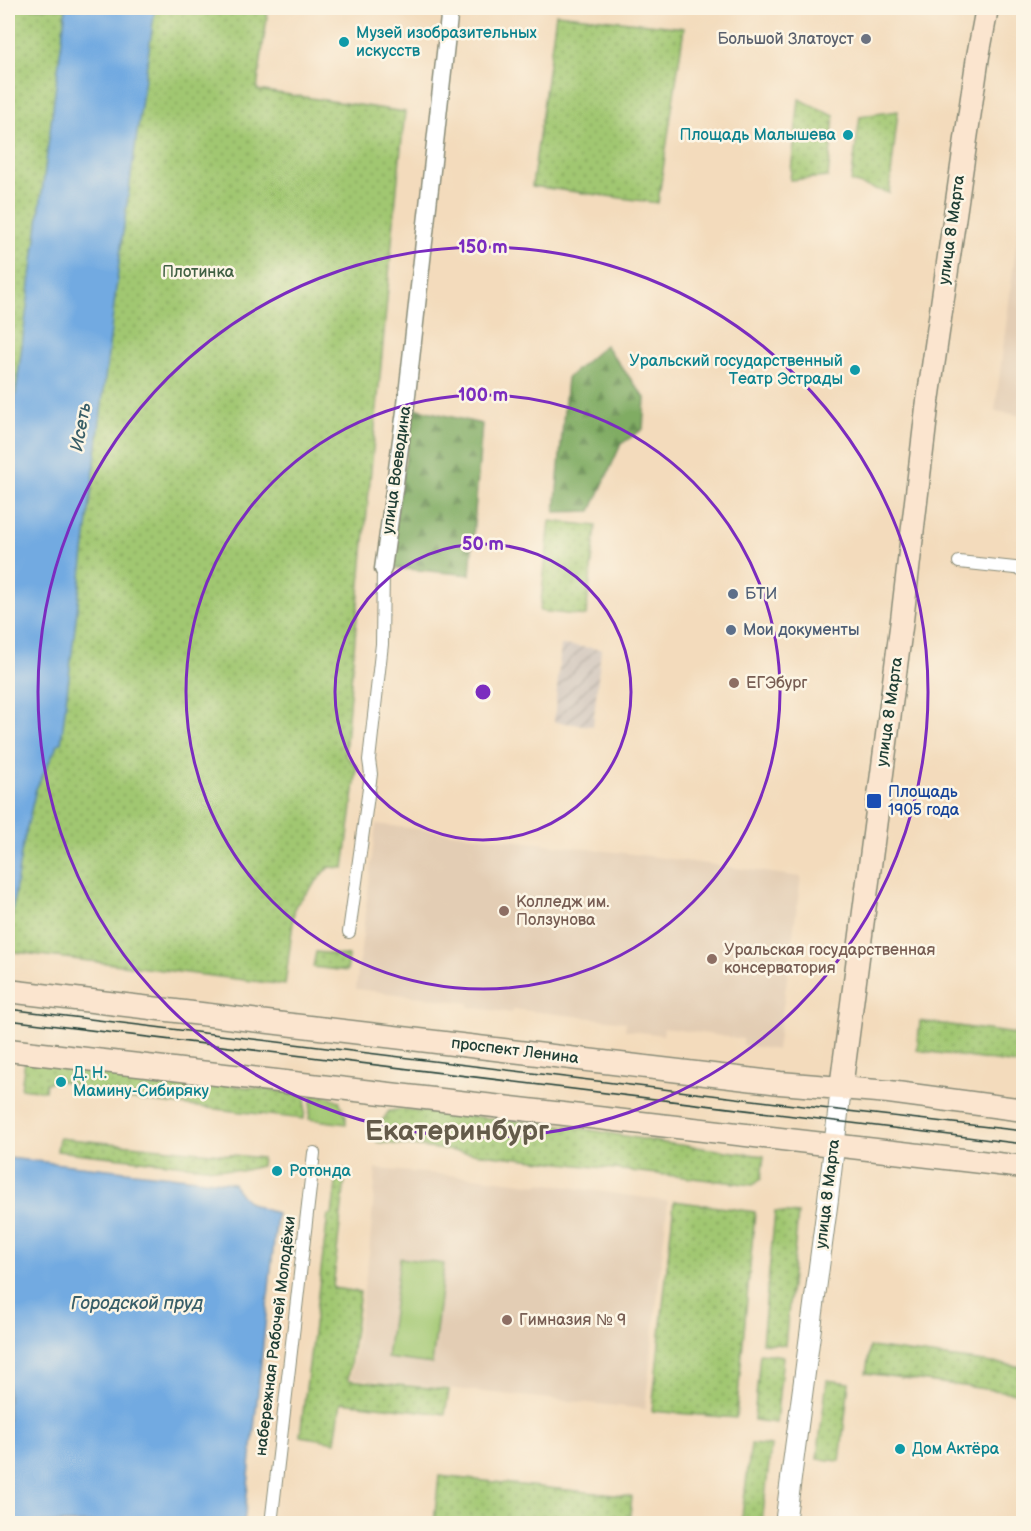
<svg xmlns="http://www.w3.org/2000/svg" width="1031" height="1531" viewBox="0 0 1031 1531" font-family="'Balsamiq Sans',sans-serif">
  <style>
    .built { fill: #e3cdb4 }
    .industrial { fill: url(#industrial-furrows) }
    .grass { fill: url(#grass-dots); stroke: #608252; stroke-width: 1.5 }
    .forest { fill: url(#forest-firs); stroke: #50744c; stroke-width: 1.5 }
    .garden { fill: #a1c771; stroke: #608252; stroke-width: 1.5 }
    .water { fill: #72aae1; stroke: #48748a; stroke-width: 1.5 }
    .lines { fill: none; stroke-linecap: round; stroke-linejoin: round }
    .pedestrian-casing { stroke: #898c78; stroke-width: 14 }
    .minor-casing { stroke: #898c78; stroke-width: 19 }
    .tertiary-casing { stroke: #898c78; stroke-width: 22 }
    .secondary-casing { stroke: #898c78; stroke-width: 25 }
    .pedestrian { stroke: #fff; stroke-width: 12 }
    .minor { stroke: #fff; stroke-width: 16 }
    .tertiary { stroke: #fff; stroke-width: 20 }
    .secondary { stroke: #fbe5cf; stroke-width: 22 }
    .tram { stroke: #1f3d34; stroke-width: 1.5 }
    .ring { fill: none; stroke: #7b2cbf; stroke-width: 3 }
    .worship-dot { fill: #6b7280; stroke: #fcf5e5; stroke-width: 2 }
    .culture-dot { fill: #0f9aa8; stroke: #fcf5e5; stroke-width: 2 }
    .service-dot { fill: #5c6f8a; stroke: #fcf5e5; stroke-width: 2 }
    .education-dot { fill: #8d6e63; stroke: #fcf5e5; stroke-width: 2 }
    .transit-dot { fill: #1a4fb4; stroke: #fcf5e5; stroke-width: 2 }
    .labels { text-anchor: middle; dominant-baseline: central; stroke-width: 5; stroke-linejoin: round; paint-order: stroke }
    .culture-label { font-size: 16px; fill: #0d838f; stroke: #fcf5e5; text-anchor: start }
    .worship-label { font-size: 16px; fill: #5b616d; stroke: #fcf5e5; text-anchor: end }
    .street-label { font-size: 16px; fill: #1f3d34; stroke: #fcf5e5 }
    .park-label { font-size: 16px; fill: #406043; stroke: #fcf5e5 }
    .service-label { font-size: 16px; fill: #4e5e75; stroke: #fcf5e5; text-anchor: start }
    .education-label { font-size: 16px; fill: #785e54; stroke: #fcf5e5; text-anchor: start }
    .transit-label { font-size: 16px; fill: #164399; stroke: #fcf5e5; text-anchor: start }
    .water-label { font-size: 18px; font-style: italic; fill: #385e68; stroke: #fcf5e5 }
    .town-label { font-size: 28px; font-weight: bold; fill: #645b4a; stroke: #fcf5e5 }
    .centre { fill: #7b2cbf; stroke: #fcf5e5; stroke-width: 3 }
    .ring-label { font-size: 18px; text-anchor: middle; font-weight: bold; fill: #7b2cbf; stroke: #fcf5e5; stroke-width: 5; stroke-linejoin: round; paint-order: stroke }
  </style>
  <defs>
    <pattern id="industrial-furrows" width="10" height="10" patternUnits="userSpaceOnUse" patternTransform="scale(1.5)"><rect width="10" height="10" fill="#cec2b9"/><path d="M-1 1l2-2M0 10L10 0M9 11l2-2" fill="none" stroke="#a79f97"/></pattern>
    <pattern id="grass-dots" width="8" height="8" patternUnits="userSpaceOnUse" patternTransform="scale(1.5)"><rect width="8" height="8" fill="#a1c771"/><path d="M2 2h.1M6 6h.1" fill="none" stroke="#83a35e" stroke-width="1.8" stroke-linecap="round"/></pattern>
    <pattern id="forest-firs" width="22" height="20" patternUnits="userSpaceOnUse" patternTransform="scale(1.5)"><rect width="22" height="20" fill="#80ac63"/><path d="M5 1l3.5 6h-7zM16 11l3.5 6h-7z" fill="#688d52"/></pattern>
  </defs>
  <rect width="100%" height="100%" fill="#fcf5e5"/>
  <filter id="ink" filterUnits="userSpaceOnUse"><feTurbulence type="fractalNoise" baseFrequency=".0167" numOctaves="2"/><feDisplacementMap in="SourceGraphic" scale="12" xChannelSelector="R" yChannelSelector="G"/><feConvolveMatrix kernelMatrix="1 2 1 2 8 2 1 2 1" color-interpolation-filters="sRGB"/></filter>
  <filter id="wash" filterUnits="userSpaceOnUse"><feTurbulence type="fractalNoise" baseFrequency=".008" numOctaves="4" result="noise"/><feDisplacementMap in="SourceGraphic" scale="24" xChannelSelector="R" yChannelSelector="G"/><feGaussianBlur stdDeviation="1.35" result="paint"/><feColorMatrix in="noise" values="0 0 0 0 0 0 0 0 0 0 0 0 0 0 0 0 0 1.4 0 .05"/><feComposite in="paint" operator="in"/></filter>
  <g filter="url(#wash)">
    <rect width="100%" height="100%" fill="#f3dbbc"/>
    <path class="built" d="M1023 192V416L995 411Z
      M376 824 650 856 801 877 777 1050 743 1045V1039L664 1028 663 1035 625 1030 626 1022 513 1009 512 1013 469 1007V1003L356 989Z
      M376 1169 473 1177 539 1185 540 1183 668 1201 645 1409 351 1378 369 1254Z"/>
    <path class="industrial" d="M561 645 601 649 593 726 554 722Z"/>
    <path class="grass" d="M8 8H268L257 90 405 112C395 196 389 281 381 365 369 495 355 625 345 755L357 767 344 868 329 867 295 906 285 985 8 951Z
      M556 14 684 28 658 203 532 186Z
      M799 99 834 116 828 177 790 180Z
      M898 111 889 193 851 182 860 116Z
      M550 521 596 526 586 616 540 611Z
      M316 952 349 956 347 971 313 967Z
      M920 1021 1023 1035V1065L917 1050Z
      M25 1061 306 1094 304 1119 101 1096V1093H74L75 1085 61 1081 46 1083 45 1091 21 1088Z
      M402 1109 568 1126 665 1143 764 1156 761 1179 753 1185 377 1142 378 1127 389 1111Z
      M59 1138 262 1158 261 1166 241 1171 57 1151Z
      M338 1169 346 1170 333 1288 360 1292 348 1380 449 1390 445 1414 341 1402 335 1442 300 1436 328 1215H332Z
      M674 1201 755 1212 736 1418 652 1411Z
      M775 1212 798 1214 785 1345 762 1343Z
      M870 1347 1023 1367V1394L866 1373Z
      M760 1353 783 1356 776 1423 754 1420Z
      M827 1380 849 1383 840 1461 817 1459Z
      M751 1444 771 1446 762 1523H741Z
      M439 1476 632 1497 629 1523H434Z"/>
    <path class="forest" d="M605 345 645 398 643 429 621 444 591 511 555 512 567 378Z
      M414 408 482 424 470 575 388 567Z"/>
    <path class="garden" d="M312 1095 328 1096 339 1101 346 1116V1124L309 1119Z
      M400 1258 444 1264 432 1364 387 1358Z"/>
    <path class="water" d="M66 8H155L122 239 61 743 58 744 36 789 21 853 8 940V453Z
      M8 1158 233 1183C244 1203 256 1208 277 1213L244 1523H8Z"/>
  </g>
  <g filter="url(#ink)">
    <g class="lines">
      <g class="pedestrian-casing">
        <path id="pedestrian" d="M959 562 1024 569
          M349 932 371 774 369 760 382 644 383 569
          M271 1524 314 1153"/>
      </g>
      <g class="minor-casing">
        <path id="minor" d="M383 569 406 404 450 8"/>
      </g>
      <g class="tertiary-casing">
        <path id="tertiary" d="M785 1524 828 1199 841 1088"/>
      </g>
      <g class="secondary-casing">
        <path id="secondary" d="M8 991 780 1083 889 1092 1024 1110
          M8 1050 1024 1167
          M841 1088 902 620 927 408 978 56 987 8"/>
      </g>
      <use href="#pedestrian" class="pedestrian"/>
      <use href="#minor" class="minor"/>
      <use href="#tertiary" class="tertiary"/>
      <use href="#secondary" class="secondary"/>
      <path class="tram" d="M8 1009 777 1103 1024 1131
        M8 1020 1024 1144"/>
    </g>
  </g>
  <g class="ring">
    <circle cx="483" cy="692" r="148"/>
    <circle cx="483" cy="692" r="297"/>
    <circle cx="483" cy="692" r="445"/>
  </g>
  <circle class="worship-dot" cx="866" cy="39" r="6"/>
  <g class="culture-dot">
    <circle cx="344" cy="42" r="6"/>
    <circle cx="848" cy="135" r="6"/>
    <circle cx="855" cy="370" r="6"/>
    <circle cx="61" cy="1082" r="6"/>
    <circle cx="277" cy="1171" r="6"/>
    <circle cx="900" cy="1449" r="6"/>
  </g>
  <g class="service-dot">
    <circle cx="733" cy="594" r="6"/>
    <circle cx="731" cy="630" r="6"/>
  </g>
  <g class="education-dot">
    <circle cx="734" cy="683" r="6"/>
    <circle cx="504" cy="911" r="6"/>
    <circle cx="712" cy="959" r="6"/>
    <circle cx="507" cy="1320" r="6"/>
  </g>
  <rect class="transit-dot" x="866" y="793" width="16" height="16" rx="3"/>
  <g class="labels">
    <g class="culture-label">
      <text x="356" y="33">Музей изобразительных<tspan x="356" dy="18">искусств</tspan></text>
      <text x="836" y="135" text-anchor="end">Площадь Малышева</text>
      <text x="843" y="361" text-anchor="end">Уральский государственный<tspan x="843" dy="18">Театр Эстрады</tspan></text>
      <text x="73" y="1073">Д. Н.<tspan x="73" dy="18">Мамину-Сибиряку</tspan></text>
      <text x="289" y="1171">Ротонда</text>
      <text x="912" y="1449">Дом Актёра</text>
    </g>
    <g class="worship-label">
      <text x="854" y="39">Большой Златоуст</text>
    </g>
    <g class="street-label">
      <text transform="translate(952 230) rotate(-82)">улица 8 Марта</text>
      <text transform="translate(397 470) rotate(-82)">улица Воеводина</text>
      <text transform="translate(890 712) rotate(-82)">улица 8 Марта</text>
      <text transform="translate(515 1051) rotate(7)">проспект Ленина</text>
      <text transform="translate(828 1194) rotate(-83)">улица 8 Марта</text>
      <text transform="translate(276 1336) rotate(-83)">набережная Рабочей Молодёжи</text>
    </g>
    <g class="park-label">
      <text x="198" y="272">Плотинка</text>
    </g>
    <g class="service-label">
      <text x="745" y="594">БТИ</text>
      <text x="743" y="630">Мои документы</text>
    </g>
    <g class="education-label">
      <text x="746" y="683">ЕГЭбург</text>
      <text x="516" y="902">Колледж им.<tspan x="516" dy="18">Ползунова</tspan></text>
      <text x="724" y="950">Уральская государственная<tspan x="724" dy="18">консерватория</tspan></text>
      <text x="519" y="1320">Гимназия № 9</text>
    </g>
    <g class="transit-label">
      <text x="888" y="792">Площадь<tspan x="888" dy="18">1905 года</tspan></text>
    </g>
    <g class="water-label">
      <text transform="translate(81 427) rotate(-80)">Исеть</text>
      <text x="137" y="1303">Городской пруд</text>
    </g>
    <g class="town-label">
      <text x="457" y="1131">Екатеринбург</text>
    </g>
  </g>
  <circle cx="483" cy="692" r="9" class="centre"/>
  <g class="ring-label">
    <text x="483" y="253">150 m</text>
    <text x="483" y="401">100 m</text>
    <text x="483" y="550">50 m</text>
  </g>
  <rect width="1031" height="1531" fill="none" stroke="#fcf5e5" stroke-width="30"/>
</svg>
